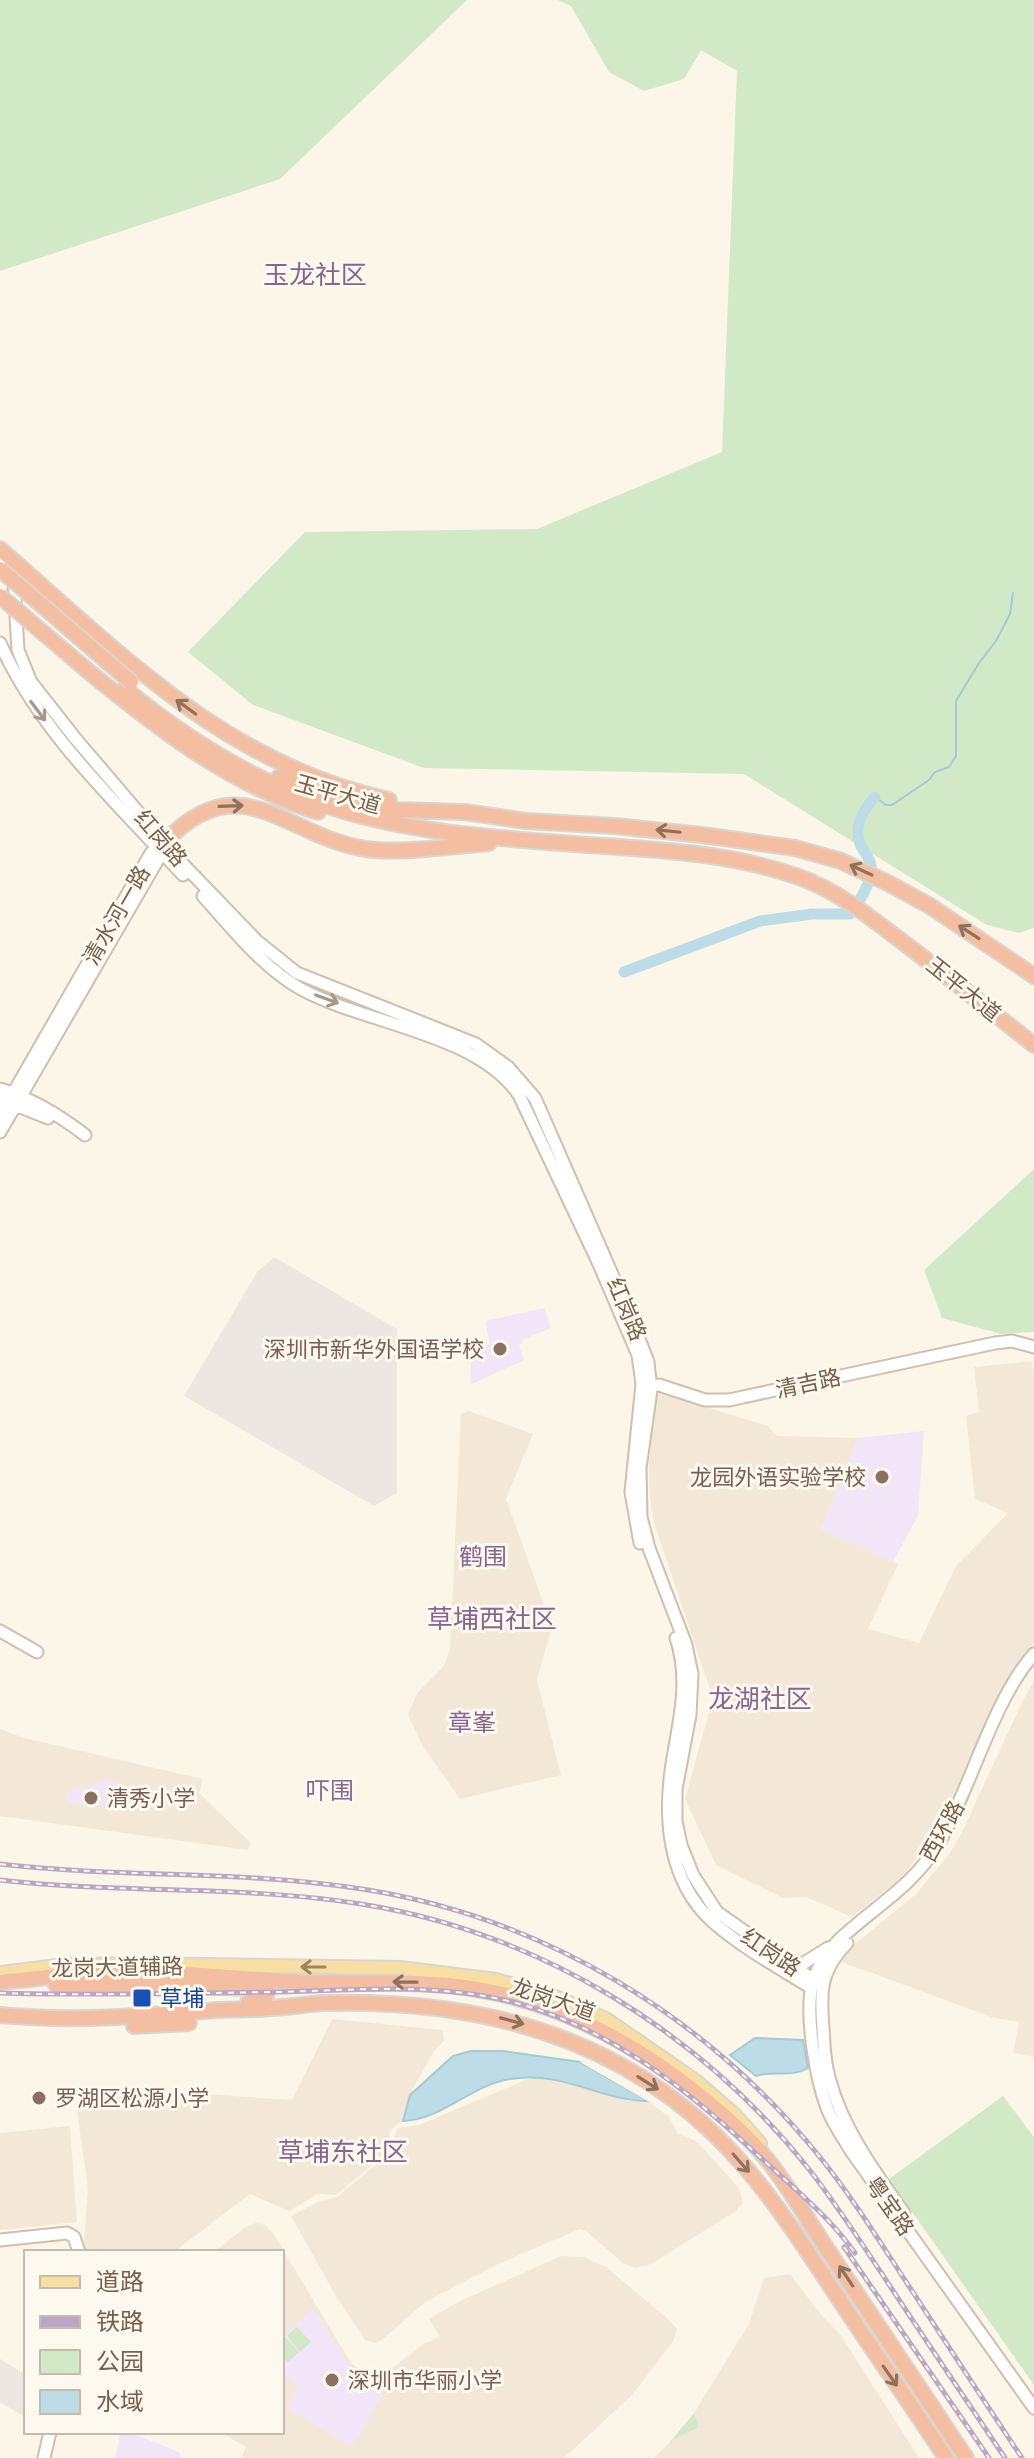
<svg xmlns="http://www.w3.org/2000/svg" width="1034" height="2458" viewBox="0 0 1034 2458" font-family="Inter,'Noto Sans SC',sans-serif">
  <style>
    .residential { fill: #f3e8d7 }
    .industrial { fill: #ece8e1 }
    .education { fill: #f3e5f8 }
    .green { fill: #d2e9c7 }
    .water { fill: #bddce5; stroke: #a4cad6; stroke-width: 2 }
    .pier { fill: #fcf6e8 }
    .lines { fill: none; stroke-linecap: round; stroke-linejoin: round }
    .stream { stroke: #a4cad6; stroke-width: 2 }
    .river { stroke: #bddce5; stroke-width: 11 }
    .secondary-casing { stroke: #d0bfac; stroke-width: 15 }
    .primary-casing { stroke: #dbd5d1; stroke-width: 16 }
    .highway-casing { stroke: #dbd5d1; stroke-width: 18 }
    .secondary { stroke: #fff; stroke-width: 11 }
    .primary { stroke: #f7dfa4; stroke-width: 12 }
    .highway { stroke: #f3bea2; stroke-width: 14 }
    .rail-casing { stroke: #baa6c5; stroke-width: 5 }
    .rail { stroke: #fef9ef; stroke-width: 2; stroke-dasharray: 6; stroke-linecap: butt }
    .highway-bridge-casing { stroke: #dbd5d1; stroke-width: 18; stroke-linecap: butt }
    .highway-bridge { stroke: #f3bea2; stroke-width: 14 }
    .oneway { stroke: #8e725e }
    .oneway2 { stroke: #a5978b }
    .oneway3 { stroke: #9c8567 }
    .education-dot { fill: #8d6e63; stroke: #fef9ef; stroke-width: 3 }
    .transit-dot { fill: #1a4fb4; stroke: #fef9ef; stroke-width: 3 }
    .labels { text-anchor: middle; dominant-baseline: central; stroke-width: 6; stroke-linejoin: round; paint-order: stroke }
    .street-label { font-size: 22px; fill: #755f4d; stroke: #fef9ef }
    .education-label { font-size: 22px; fill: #785e54; stroke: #fef9ef; text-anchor: start }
    .transit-label { font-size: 22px; fill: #164399; stroke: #fef9ef; text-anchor: start }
    .neighbourhood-label { font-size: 24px; fill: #866591; stroke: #fef9ef }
    .quarter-label { font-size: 26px; fill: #866591; stroke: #fef9ef }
  </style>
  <rect width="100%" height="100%" fill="#fcf6e8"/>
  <path class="residential" d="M1032 1361 1034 1377V1643L1001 1692 933 1839 900 1879 852 1917 806 1897 783 1898 716 1865 685 1799 713 1698 654 1523 650 1499 649 1463 657 1392 768 1426 777 1436 858 1438 821 1529 898 1564 868 1629 919 1643 956 1566 1008 1513 975 1499 966 1416 979 1412 974 1367Z
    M469 1411 533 1434 506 1499 552 1627 537 1680 561 1775 460 1799 422 1745 408 1715 417 1693 444 1666 450 1649 461 1414Z
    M1034 1681V2057L1013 2053 1019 2022 994 2018 839 1961 850 1948 916 1894 950 1853 963 1830 1022 1702Z
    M0 1729 24 1738 203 1779 199 1793 251 1843 248 1850 0 1816Z
    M332 2019 443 2030 444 2041 434 2051 410 2094 402 2121 391 2129 385 2154 336 2195 318 2194 289 2211 250 2194 174 2252H83L88 2189 76 2104 119 2093 160 2091 292 2100Z
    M545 2078 561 2079 629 2101H648L669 2117 678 2134 694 2140 700 2145 739 2188 743 2203 736 2211 651 2264 635 2268 623 2263 586 2231 580 2229 496 2265 425 2302 383 2339 376 2343 365 2340 336 2296 291 2216 318 2202 337 2197 386 2156 398 2128 419 2125 528 2079Z
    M70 2126 77 2222 0 2230V2133Z
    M256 2223 265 2225 273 2233 343 2350 352 2364 364 2372 377 2373 391 2369 425 2343 440 2337 429 2319 458 2302 561 2256 584 2257 606 2267 669 2320 677 2329 674 2340 632 2395 564 2458H244L242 2456 246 2447 223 2434 224 2432H282V2252H214L244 2228Z
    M790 2274 822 2316 840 2334 919 2458H654L670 2442 699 2427 694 2413 749 2324 764 2278Z"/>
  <path class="industrial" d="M274 1257 397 1329V1493L374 1506 184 1396 257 1272Z
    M0 2359 26 2375 25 2417 0 2402Z"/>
  <path class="education" d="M544 1308 551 1328 524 1339 519 1346 524 1360 470 1385 471 1355 490 1343 485 1321Z
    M924 1431 918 1516 893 1562 821 1529 858 1438Z
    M105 1781 118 1782 115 1807 67 1803 65 1793Z
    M313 2308 350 2366 388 2387 351 2447 287 2408 297 2385 282 2375V2338Z
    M129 2432 179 2452 181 2458H115L120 2435Z"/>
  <path class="green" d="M0 0H467L280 179 0 271Z
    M558 0H1034V928L1019 933 987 925 744 774 424 768 253 705 188 652 305 532 537 529 722 452 737 71 701 50 684 79 644 91 609 72 571 6Z
    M1034 1169V1332L1001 1334 942 1318 924 1270Z
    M1003 2096 1034 2137V2385L889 2179Z
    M297 2327 311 2342 300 2352 287 2336Z
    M285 2337 299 2352 288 2362 282 2355V2340Z
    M694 2413 699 2427 670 2442Z"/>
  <path class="water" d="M755 2038 803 2040 808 2068C792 2078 774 2070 756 2076L730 2055Z
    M471 2051H502L580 2062 648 2101C601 2101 562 2070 510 2079 471 2085 442 2120 403 2121L410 2095 453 2056Z"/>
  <path class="pier" d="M580 2062H590L629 2084 650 2098 651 2103Z"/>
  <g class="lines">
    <path class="stream" d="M875 797 886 805H892L929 780 935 772 949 767 956 756V701L979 663 996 641 1010 614 1013 593"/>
    <path class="river" d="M624 972 760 921 812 914H850C860 902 871 883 871 867 871 858 863 852 860 844 853 827 864 809 875 797"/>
    <g class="secondary-casing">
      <path id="secondary" d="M0 557 14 583 18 650 31 682 75 738 179 860 257 941 297 973 476 1044 508 1067 535 1098 629 1313 648 1362 651 1390 640 1468 641 1517 649 1548 686 1645 692 1674 690 1715 676 1789V1821L681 1845 693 1875 717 1912 822 1986
        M0 643C40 733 117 803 183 875
        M203 896C232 928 262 967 301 989 365 1024 477 1033 519 1095L599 1264 638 1355 642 1384 631 1492 640 1543
        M0 1089C31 1098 59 1115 85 1135
        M0 1099 48 1118
        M0 1116 151 853 161 845
        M0 1132 164 849
        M659 1385 705 1400H729L995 1343 1012 1341 1034 1347
        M0 1631 37 1652
        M676 1638C689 1676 681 1713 674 1752 663 1810 665 1879 713 1922 741 1947 778 1967 810 1987
        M1034 1654C991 1703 972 1787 938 1844 913 1887 872 1908 838 1941 827 1953 817 1967 813 1982 804 2012 816 2079 827 2108 833 2124 843 2137 851 2151L1034 2408
        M847 1943C820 1970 820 1992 823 2028 824 2047 825 2066 831 2084 844 2130 876 2174 904 2213
        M790 1963H804L828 1948
        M0 2240 67 2233 74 2237 79 2252
        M44 2458 50 2432"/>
    </g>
    <g class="primary-casing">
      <path id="primary" d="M0 1973 65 1965 140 1964 400 1968 496 1980 556 1997 606 2019 696 2081 735 2115 760 2143"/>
    </g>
    <g class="highway-casing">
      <path id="highway" d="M0 549C120 654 227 765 389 800
        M88 671C159 729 229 784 318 812
        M125 689C186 739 253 781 328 806 402 831 483 837 560 843 640 849 723 850 799 877 835 890 866 914 896 937 943 972 988 1009 1034 1045
        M279 777 350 801 395 810 465 812 526 821 615 826 702 835 795 848 841 861 888 883 930 906 1034 976
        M165 842C241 762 286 837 366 849 401 854 453 846 489 843
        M0 1982C34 1979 68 1974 102 1973 169 1969 236 1979 302 1982 350 1984 398 1980 447 1985 564 1996 665 2058 748 2138 779 2169 801 2210 825 2246 873 2317 919 2388 966 2458
        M122 1984 256 1988 267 1991 265 1999 248 2002
        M56 1985 132 1984
        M0 2015C72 2022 144 2016 217 2010 235 2009 253 2010 271 2008 289 2007 307 2004 325 2003 469 1999 608 2032 714 2134 767 2185 805 2248 845 2308 878 2358 913 2407 946 2458
        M134 2026 189 2023"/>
    </g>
    <use href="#secondary" class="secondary"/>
    <use href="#primary" class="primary"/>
    <use href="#highway" class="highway"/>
    <g class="rail-casing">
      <path id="rail" d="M0 1864C120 1878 243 1870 362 1889 542 1917 705 2015 819 2156 850 2194 876 2236 903 2277 942 2337 982 2398 1022 2458
        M0 1880C120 1894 242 1885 361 1904 537 1932 698 2030 808 2168 838 2206 864 2247 890 2286 928 2344 967 2401 1005 2458
        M0 1993C93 1996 186 1993 279 1992 358 1990 441 1982 520 2004 610 2030 680 2084 748 2146 785 2181 826 2212 855 2253
        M844 2247 989 2458"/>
    </g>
    <use href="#rail" class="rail"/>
    <g class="highway-bridge-casing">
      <path id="highway-bridge" d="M0 569 131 682
        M0 596 88 671"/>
    </g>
    <use href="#highway-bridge" class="highway-bridge"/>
  </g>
  <defs><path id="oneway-shaft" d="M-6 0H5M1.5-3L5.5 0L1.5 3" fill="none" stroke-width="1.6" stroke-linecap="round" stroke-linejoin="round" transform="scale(2)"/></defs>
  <g class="oneway">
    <use href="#oneway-shaft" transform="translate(186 707) rotate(-144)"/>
    <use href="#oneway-shaft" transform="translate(231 806) rotate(-2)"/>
    <use href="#oneway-shaft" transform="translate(668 831) rotate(-174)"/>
    <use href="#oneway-shaft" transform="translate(861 870) rotate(-155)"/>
    <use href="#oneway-shaft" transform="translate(969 932) rotate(-147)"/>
    <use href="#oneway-shaft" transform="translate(405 1982) rotate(-179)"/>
    <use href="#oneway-shaft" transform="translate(512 2021) rotate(15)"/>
    <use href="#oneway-shaft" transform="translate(648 2083) rotate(32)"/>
    <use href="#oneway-shaft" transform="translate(741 2163) rotate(49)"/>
    <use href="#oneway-shaft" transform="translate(846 2276) rotate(-124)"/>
    <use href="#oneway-shaft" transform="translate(890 2376) rotate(55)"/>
  </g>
  <g class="oneway2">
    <use href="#oneway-shaft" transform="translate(38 711) rotate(53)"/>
    <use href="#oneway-shaft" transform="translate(327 999) rotate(20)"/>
  </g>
  <use class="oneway3" href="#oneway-shaft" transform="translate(313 1967) rotate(-180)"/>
  <g class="education-dot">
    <circle cx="500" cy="1349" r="8"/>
    <circle cx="882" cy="1477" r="8"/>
    <circle cx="91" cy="1798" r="8"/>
    <circle cx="39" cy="2098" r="8"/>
    <circle cx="332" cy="2380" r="8"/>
  </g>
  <rect class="transit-dot" x="132" y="1988" width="20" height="20" rx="4"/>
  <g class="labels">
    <g class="street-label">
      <text transform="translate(338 794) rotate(16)">玉平大道</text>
      <text transform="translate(161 838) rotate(49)">红岗路</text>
      <text transform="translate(116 915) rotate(-60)">清水河一路</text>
      <text transform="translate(964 989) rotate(39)">玉平大道</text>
      <text transform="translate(627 1309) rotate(67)">红岗路</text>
      <text transform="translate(808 1383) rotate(-12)">清吉路</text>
      <text transform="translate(942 1831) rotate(-61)">西环路</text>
      <text transform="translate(771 1952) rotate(34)">红岗路</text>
      <text transform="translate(117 1967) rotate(-1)">龙岗大道辅路</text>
      <text transform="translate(553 1999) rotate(19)">龙岗大道</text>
      <text transform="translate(890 2206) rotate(55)">粤宝路</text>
    </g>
    <g class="education-label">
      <text x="484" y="1349" text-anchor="end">深圳市新华外国语学校</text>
      <text x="866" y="1477" text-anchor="end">龙园外语实验学校</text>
      <text x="107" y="1798">清秀小学</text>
      <text x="55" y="2098">罗湖区松源小学</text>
      <text x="348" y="2380">深圳市华丽小学</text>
    </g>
    <g class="transit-label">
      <text x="160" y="1998">草埔</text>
    </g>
    <g class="neighbourhood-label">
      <text x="483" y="1556">鹤围</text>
      <text x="472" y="1722">章峯</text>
      <text x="330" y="1790">吓围</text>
    </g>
    <g class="quarter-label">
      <text x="315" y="274">玉龙社区</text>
      <text x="492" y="1618">草埔西社区</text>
      <text x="760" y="1698">龙湖社区</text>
      <text x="343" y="2151">草埔东社区</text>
    </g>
  </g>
  <rect x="24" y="2250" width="260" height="184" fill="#fef9ef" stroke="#c7bbae" stroke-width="2"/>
  <rect x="40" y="2276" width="40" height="12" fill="#f7dfa4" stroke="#c7bbae" stroke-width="2"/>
  <text x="96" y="2290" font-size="24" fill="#755f4d">道路</text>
  <rect x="40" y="2316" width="40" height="12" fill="#baa6c5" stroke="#c7bbae" stroke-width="2"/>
  <text x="96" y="2330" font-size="24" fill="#755f4d">铁路</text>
  <rect x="40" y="2350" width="40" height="24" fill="#d2e9c7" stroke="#c7bbae" stroke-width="2"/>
  <text x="96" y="2370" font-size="24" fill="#755f4d">公园</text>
  <rect x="40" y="2390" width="40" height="24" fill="#bddce5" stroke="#c7bbae" stroke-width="2"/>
  <text x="96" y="2410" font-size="24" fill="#755f4d">水域</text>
</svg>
